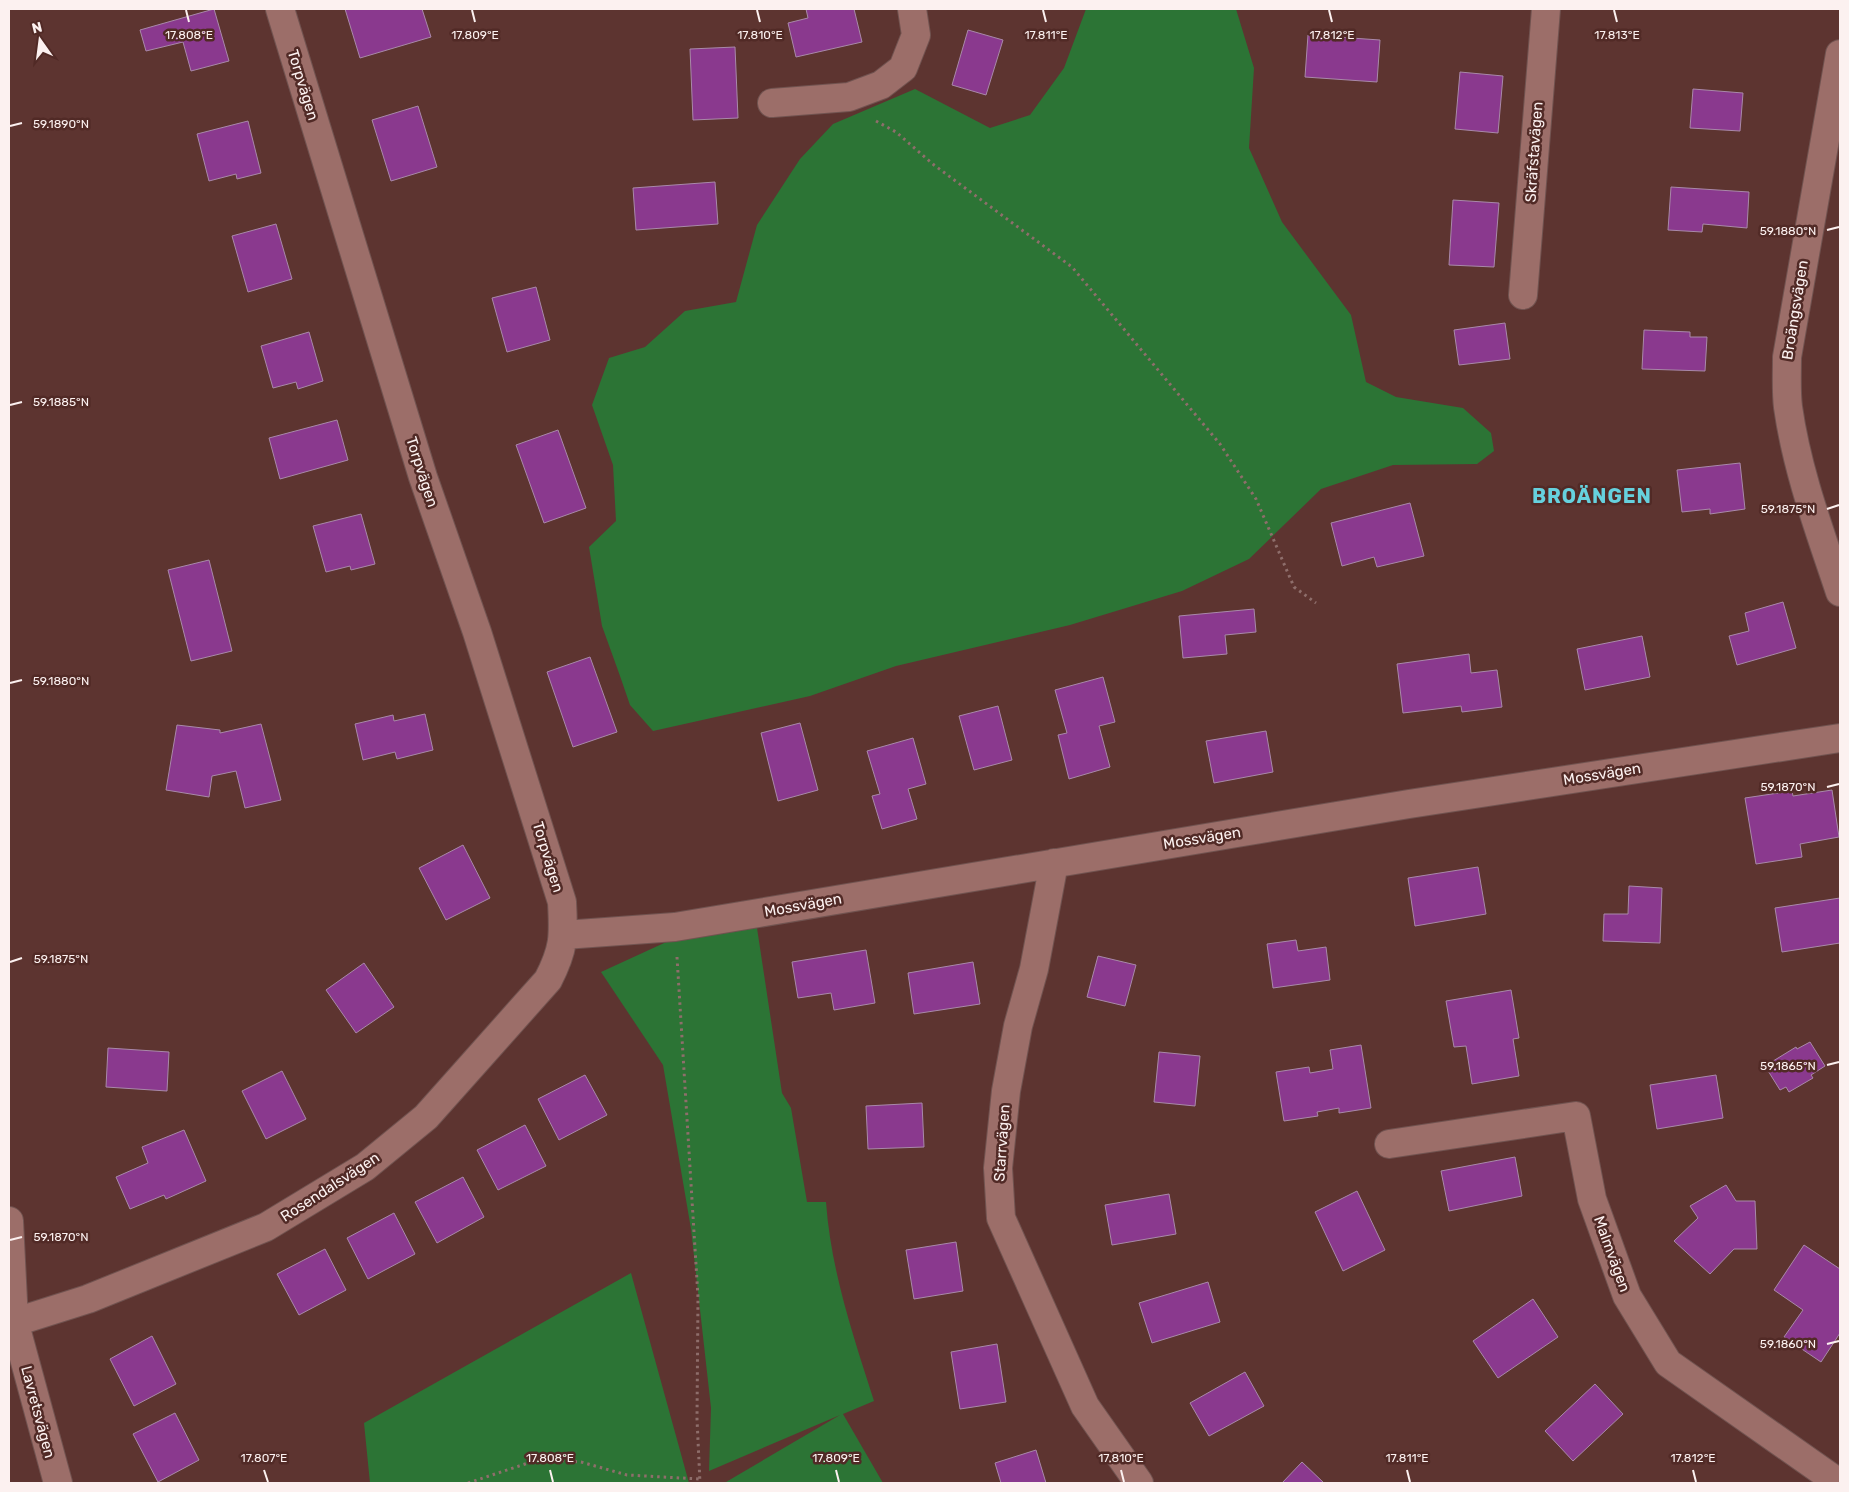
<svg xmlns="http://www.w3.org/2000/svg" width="1849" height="1492" viewBox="0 0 1849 1492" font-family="Rubik,sans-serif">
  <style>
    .green { fill: #2c7435 }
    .building { fill: #8a398e; stroke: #a989a9 }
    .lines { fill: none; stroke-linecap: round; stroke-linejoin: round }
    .minor-casing { stroke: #715350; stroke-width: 30 }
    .path { stroke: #8e6e6b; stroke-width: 3; stroke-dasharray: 2.5 4; stroke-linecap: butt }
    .minor { stroke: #9c6e69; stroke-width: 28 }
    .ticks { fill: none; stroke: #fcf1f0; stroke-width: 2 }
    .labels { text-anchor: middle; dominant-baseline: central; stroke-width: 5; stroke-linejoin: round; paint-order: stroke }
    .street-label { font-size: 15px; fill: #fcf1f0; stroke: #512a26 }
    .district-label { font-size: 20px; font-weight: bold; letter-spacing: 1px; fill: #66d1de; stroke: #512a26 }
    .ticks-label { font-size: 12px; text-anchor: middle; fill: #fcf1f0; stroke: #512a26; stroke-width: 5; stroke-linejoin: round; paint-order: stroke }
  </style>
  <rect width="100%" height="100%" fill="#5d3430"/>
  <path class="green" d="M1086 9H1236L1254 68 1249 148 1282 222 1351 315 1366 382 1396 397 1463 408 1491 433 1494 451 1477 464 1393 465 1321 489 1249 559 1182 591 1070 625 896 666 810 696 653 731 630 705 620 676 602 626 589 547 616 521 613 465 592 405 609 358 645 347 685 311 736 302 757 225 800 159 833 124 915 89 990 128 1030 115 1064 68Z
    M757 928 782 1093 791 1108 807 1202H826C831 1271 853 1335 874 1401L843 1414 883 1483H727L726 1482 840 1415 709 1471 711 1408 691 1229 663 1065 601 972 675 938Z
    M631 1273 689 1483H370L364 1423Z"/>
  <path class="building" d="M214 9 229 61 191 71 183 42 146 51 140 30Z
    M345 9H422L431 37 360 58Z
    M806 9H854L862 42 796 57 788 23 808 18Z
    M968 30 1003 40 986 95 952 85Z
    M1308 35 1380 40 1377 82 1305 77Z
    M735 47 738 118 693 120 690 49Z
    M1460 72 1503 76 1498 133 1455 129Z
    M1693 89 1743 93 1740 131 1690 128Z
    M418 106 437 167 391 181 372 120Z
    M248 121 261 173 237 179 236 174 209 181 197 134Z
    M715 182 718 224 636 230 633 188Z
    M1671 187 1749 192 1747 228 1703 224 1702 232 1668 230Z
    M1453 200 1499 203 1494 267 1449 265Z
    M276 224 292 279 248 292 232 236Z
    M536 287 550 340 507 352 492 298Z
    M1505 323 1510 359 1459 365 1454 330Z
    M1644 330 1690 332V337H1707L1705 371 1642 369Z
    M309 332 323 381 298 389 296 382 273 388 261 346Z
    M337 420 348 460 280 479 269 438Z
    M558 430 586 508 544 523 516 445Z
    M1740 463 1745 509 1710 514V509L1682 512 1677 470Z
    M1410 503 1424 556 1377 567 1374 557 1342 566 1331 523Z
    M361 514 375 564 351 570 350 566 326 572 313 526Z
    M209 560 232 651 191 661 168 570Z
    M1783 602 1796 648 1737 665 1729 636 1749 631 1745 613Z
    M1254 609 1256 632 1225 635 1227 654 1183 658 1179 616Z
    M1642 636 1650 677 1585 690 1577 649Z
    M1469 654 1471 673 1497 670 1502 707 1462 712 1461 706 1403 713 1397 664Z
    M590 657 617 732 573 747 547 672Z
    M1103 677 1115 722 1099 726 1110 767 1069 779 1058 735 1067 733 1055 690Z
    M998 706 1012 760 974 770 959 716Z
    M425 714 433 750 397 759 395 752 363 760 355 724 393 715 394 721Z
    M800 723 818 790 778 801 761 733Z
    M261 724 281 800 245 808 236 771 212 776 209 797 166 790 177 725 220 730V733Z
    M1266 731 1273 772 1214 783 1206 741Z
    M913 738 926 784 908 789 917 819 882 829 872 796 880 794 867 751Z
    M1832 790 1839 837 1800 844 1802 857 1756 864 1745 798 1792 791 1793 796Z
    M463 845 490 898 446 920 419 868Z
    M1478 867 1486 914 1415 926 1408 878Z
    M1629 886 1662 888 1660 943 1603 941 1604 914H1628Z
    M1840 898V943L1782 952 1775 908Z
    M1296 940 1298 951 1326 947 1330 980 1273 988 1267 944Z
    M866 950 875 1003 834 1010 831 993 798 998 792 962Z
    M1098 956 1136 965 1125 1006 1087 997Z
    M973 962 980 1004 914 1014 908 973Z
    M364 963 394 1007 356 1033 326 990Z
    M1511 990 1519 1038 1513 1039 1519 1076 1472 1084 1466 1046 1454 1047 1446 1001Z
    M1810 1042 1825 1066 1811 1075 1813 1078 1789 1092 1786 1087 1780 1090 1765 1066 1796 1047 1797 1049Z
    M1361 1045 1371 1108 1339 1113V1108L1317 1112 1318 1116 1284 1121 1276 1072 1309 1067 1310 1073 1333 1069 1330 1050Z
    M108 1048 169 1052 167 1091 106 1087Z
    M1159 1052 1200 1056 1195 1106 1154 1102Z
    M282 1071 306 1119 266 1139 242 1091Z
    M585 1075 607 1115 559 1140 538 1099Z
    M1716 1075 1723 1118 1657 1129 1650 1085Z
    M922 1103 924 1147 868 1149 866 1106Z
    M525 1125 546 1166 498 1190 477 1150Z
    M184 1130 206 1181 166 1199 164 1195 130 1209 116 1177 148 1163 142 1147Z
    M1515 1157 1522 1196 1449 1211 1441 1171Z
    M463 1177 484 1217 437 1243 415 1202Z
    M1726 1185 1736 1201H1755L1757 1249H1734L1710 1274 1674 1241 1698 1218 1690 1206Z
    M1357 1191 1385 1250 1343 1271 1315 1212Z
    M1169 1194 1176 1234 1112 1245 1105 1205Z
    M394 1213 415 1254 368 1279 347 1238Z
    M956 1242 963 1291 914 1299 906 1250Z
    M1804 1245 1840 1269V1333L1821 1362 1784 1337 1803 1310 1774 1290Z
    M325 1249 346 1290 299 1315 277 1274Z
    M1208 1282 1220 1322 1152 1343 1139 1303Z
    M1533 1299 1558 1337 1498 1378 1473 1341Z
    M152 1336 176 1384 134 1406 110 1359Z
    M997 1344 1006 1402 960 1409 951 1352Z
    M1245 1372 1264 1406 1209 1436 1190 1403Z
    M1595 1384 1623 1414 1573 1461 1545 1431Z
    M175 1413 199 1460 158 1482 133 1434Z
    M1036 1450 1046 1483H1001L995 1463Z
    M1302 1462 1324 1483H1282Z"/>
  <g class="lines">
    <g class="minor-casing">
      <path id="minor" d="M1840 54 1787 357C1787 374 1786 391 1788 407 1797 471 1820 532 1840 592
        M772 103 849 97 881 85 903 68 916 35 912 9
        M1523 295 1546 9
        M1054 863 1034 969 1018 1026 1006 1091 998 1168 1001 1218 1085 1406 1139 1483
        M564 935 675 927 1409 804 1840 738
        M1389 1144 1576 1116 1592 1199 1627 1296 1668 1363 1839 1483
        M9 1221 14 1321 58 1483
        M9 1324 88 1299 266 1227 365 1167 426 1117 548 980C564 949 564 937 562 902L477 632 423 477 280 9"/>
    </g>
    <path class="path" d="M876 121 896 132 934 165 1072 267 1220 444 1256 499 1294 587 1316 603
      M677 957 698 1297 697 1419 700 1483
      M468 1483 540 1459 581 1462 627 1475 699 1479"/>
    <use href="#minor" class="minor"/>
  </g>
  <path class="ticks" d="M186 10 189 22M472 10 475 22M757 10 760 22M1043 10 1046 22M1329 10 1332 22M1614 10 1617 22M10 126 22 123M1827 230 1839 227M10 405 22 402M1827 509 1839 505M10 683 22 680M1827 787 1839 784M10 962 22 958M1827 1065 1839 1062M10 1240 22 1237M1827 1344 1839 1341M264 1470 268 1482M550 1470 553 1482M836 1470 839 1482M1121 1470 1124 1482M1407 1470 1410 1482M1693 1470 1696 1482"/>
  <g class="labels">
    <g class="street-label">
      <text transform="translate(303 85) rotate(73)">Torpvägen</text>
      <text transform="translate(1534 152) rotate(-86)">Skräfstavägen</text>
      <text transform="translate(1795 310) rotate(-81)">Broängsvägen</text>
      <text transform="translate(422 472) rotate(72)">Torpvägen</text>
      <text transform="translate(1602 774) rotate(-9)">Mossvägen</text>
      <text transform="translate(1202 838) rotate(-9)">Mossvägen</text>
      <text transform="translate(548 857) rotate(73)">Torpvägen</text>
      <text transform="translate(803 905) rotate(-10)">Mossvägen</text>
      <text transform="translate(1002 1143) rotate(-86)">Starrvägen</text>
      <text transform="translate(330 1187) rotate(-33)">Rosendalsvägen</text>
      <text transform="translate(1612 1254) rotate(70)">Malmvägen</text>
      <text transform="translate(38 1412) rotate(75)">Lavretsvägen</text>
    </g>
    <g class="district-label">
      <text x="1592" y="496">BROÄNGEN</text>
    </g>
  </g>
  <g class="ticks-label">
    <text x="189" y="39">17.808°E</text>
    <text x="475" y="39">17.809°E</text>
    <text x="760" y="39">17.810°E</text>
    <text x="1046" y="39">17.811°E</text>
    <text x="1332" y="39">17.812°E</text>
    <text x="1617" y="39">17.813°E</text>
    <text x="61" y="128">59.1890°N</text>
    <text x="1788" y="235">59.1880°N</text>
    <text x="61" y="406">59.1885°N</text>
    <text x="1788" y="513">59.1875°N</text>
    <text x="61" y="685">59.1880°N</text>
    <text x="1788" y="791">59.1870°N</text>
    <text x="61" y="963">59.1875°N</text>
    <text x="1788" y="1070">59.1865°N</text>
    <text x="61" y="1241">59.1870°N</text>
    <text x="1788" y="1348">59.1860°N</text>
    <text x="264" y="1462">17.807°E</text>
    <text x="550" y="1462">17.808°E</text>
    <text x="836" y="1462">17.809°E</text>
    <text x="1121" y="1462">17.810°E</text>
    <text x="1407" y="1462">17.811°E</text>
    <text x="1693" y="1462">17.812°E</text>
  </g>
  <rect width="1849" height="1492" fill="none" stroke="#fcf1f0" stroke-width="20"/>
  <g transform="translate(40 40) rotate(346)" stroke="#512a26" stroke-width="4" paint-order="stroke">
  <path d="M0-4L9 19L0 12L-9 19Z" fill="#fcf1f0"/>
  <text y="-8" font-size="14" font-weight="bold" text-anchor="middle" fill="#fcf1f0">N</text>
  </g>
</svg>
